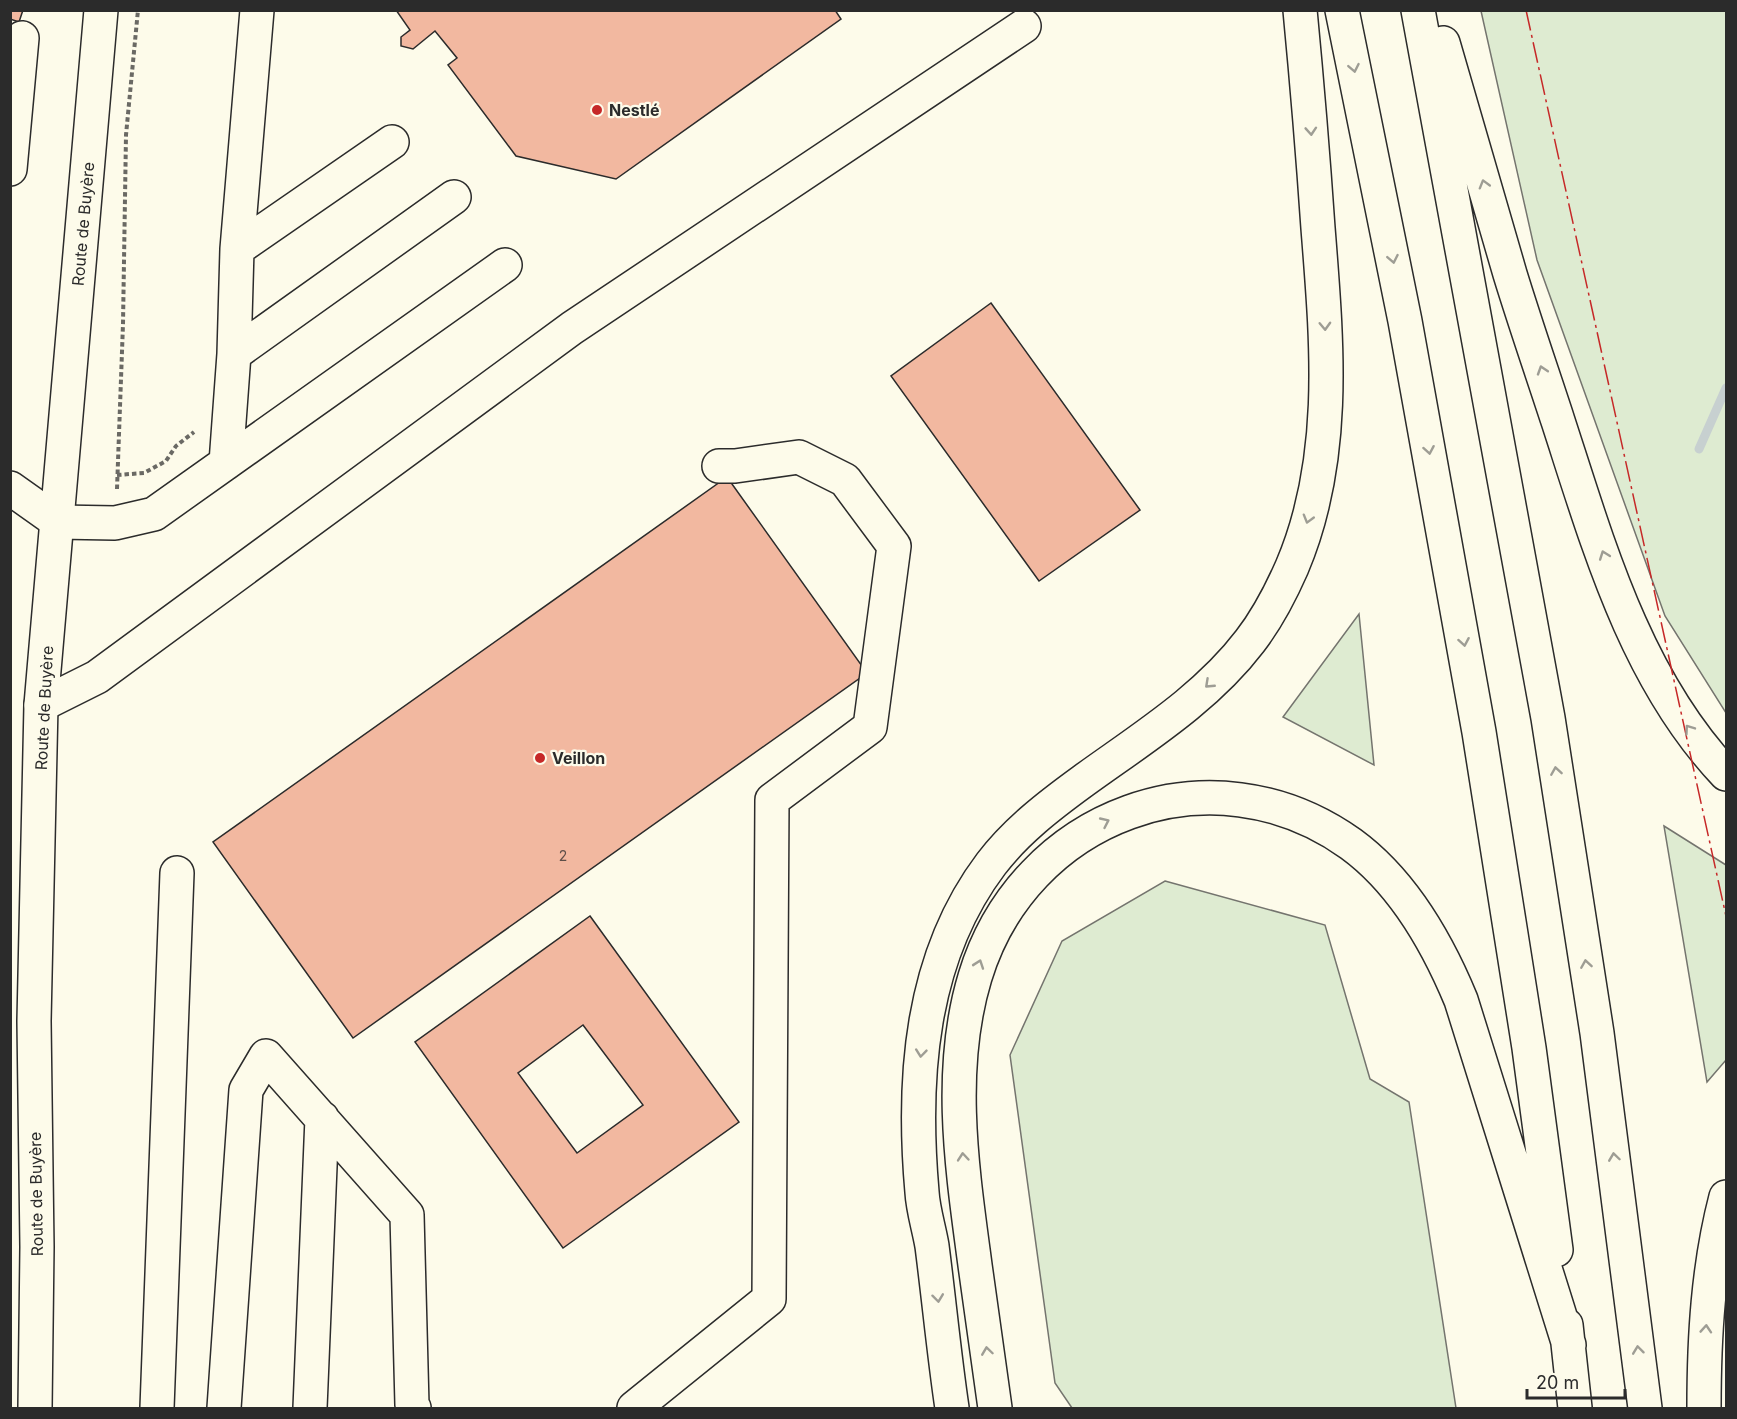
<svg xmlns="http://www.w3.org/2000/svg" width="1737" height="1419" viewBox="0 0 1737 1419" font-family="Inter,sans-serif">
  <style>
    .green { fill: #deebd1; stroke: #74746e; stroke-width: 1.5 }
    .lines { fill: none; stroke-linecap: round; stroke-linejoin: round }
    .stream { stroke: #c7d0d0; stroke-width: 9 }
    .building { fill: #f2b8a0; stroke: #2b2b2b; stroke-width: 1.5; fill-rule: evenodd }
    .minor-casing { stroke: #2b2b2b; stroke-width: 36 }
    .major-casing { stroke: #2b2b2b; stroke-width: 36 }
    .highway-casing { stroke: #2b2b2b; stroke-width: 36 }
    .path { stroke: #6a6964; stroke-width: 4; stroke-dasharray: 4.5 3; stroke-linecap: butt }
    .minor { stroke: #fdfbea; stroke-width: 33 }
    .major { stroke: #fdfbea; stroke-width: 33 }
    .highway { stroke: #fdfbea; stroke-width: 33 }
    .power { stroke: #c62828; stroke-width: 1.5; stroke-dasharray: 21 4.5 3 4.5; stroke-linecap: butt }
    .oneway { stroke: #9e9d94 }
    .poi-dot { fill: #c62828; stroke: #fdfbea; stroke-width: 2 }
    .labels { text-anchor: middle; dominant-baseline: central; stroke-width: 4.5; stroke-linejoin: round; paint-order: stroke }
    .number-label { font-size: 14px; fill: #5d4e48 }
    .poi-label { font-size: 16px; font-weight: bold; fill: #2b2b2b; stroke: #fdfbea; text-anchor: start }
    .street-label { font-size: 16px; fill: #2b2b2b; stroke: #fdfbea }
  </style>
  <rect width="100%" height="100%" fill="#fdfbea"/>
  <path class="green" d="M1481 11H1726V713L1665 616 1537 260Z
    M1359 614 1374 765 1283 717Z
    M1664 826 1726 865V1060L1707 1082Z
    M1165 881 1325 925 1370 1079 1409 1102 1456 1408H1072L1055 1383 1010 1055 1062 941Z"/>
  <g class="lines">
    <path class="stream" d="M1699 449 1726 388"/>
  </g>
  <path class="building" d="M10 10H23L19 22 10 19Z
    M396 10H835L841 19 616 179 516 156 448 65 457 58 435 31 413 49 401 46V37L410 30Z
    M991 303 1140 510 1039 581 891 376Z
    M727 477 867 673 353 1038 213 842Z
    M590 916 739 1122 563 1248 415 1042ZM583 1025 643 1105 577 1153 518 1073Z"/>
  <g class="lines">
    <g class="minor-casing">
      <path id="minor" d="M10 169 22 38
        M237 249 392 142
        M234 354 454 197
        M226 463 234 354 237 249 257 10
        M10 488 58 522 115 523 154 514 505 265
        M41 705 97 677 572 328 1024 26
        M157 1408 177 873
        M224 1408 246 1090 266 1056 407 1215 412 1405 414 1408
        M310 1408 322 1118
        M634 1408 769 1299 772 800 870 727 894 546 845 480 799 457 735 466H719"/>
    </g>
    <g class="major-casing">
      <path id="major" d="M35 1408 37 1247 34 1021 41 705 101 10"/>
    </g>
    <g class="highway-casing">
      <path id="highway" d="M1342 10 1405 321 1479 732 1529 1048 1556 1250
        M1418 10 1548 718 1597 1033 1645 1408
        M1443 43C1465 120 1487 197 1510 274 1525 323 1542 372 1558 421 1598 544 1635 678 1726 774
        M1566 1325 1575 1408
        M952 1408C944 1354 939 1300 932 1246 929 1228 923 1210 922 1192 912 1079 920 958 991 864 1016 831 1050 805 1083 781 1141 739 1206 699 1250 641 1267 619 1281 592 1292 567 1338 459 1327 342 1318 228 1313 155 1307 83 1300 10
        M995 1408C988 1356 980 1303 973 1250 961 1161 948 1066 975 977 1024 815 1211 744 1351 844 1403 882 1437 942 1461 1000L1569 1345
        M1704 1408C1704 1337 1708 1266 1726 1197"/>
    </g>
    <path class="path" d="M117 475 144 473 166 461 176 446 194 432
      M117 489 123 324 126 135 138 10"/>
    <use href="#minor" class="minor"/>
    <use href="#major" class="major"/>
    <use href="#highway" class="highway"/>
    <path class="power" d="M1526 10 1726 916"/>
  </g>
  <defs><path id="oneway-chevron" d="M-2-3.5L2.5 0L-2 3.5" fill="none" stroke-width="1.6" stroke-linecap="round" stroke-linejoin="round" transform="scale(1.5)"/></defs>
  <g class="oneway">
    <use href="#oneway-chevron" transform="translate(1354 68) rotate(79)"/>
    <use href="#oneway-chevron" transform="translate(1311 131) rotate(86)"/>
    <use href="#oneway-chevron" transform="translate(1484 184) rotate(-106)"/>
    <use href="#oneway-chevron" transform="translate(1393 259) rotate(79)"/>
    <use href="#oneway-chevron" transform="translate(1325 326) rotate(88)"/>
    <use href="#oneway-chevron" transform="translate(1542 370) rotate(-108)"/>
    <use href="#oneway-chevron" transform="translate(1429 450) rotate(80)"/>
    <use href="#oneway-chevron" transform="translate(1308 519) rotate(106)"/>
    <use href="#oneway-chevron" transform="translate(1604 555) rotate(-110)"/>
    <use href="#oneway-chevron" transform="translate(1464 642) rotate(80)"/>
    <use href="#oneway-chevron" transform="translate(1209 684) rotate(137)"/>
    <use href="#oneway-chevron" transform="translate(1689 729) rotate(-125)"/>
    <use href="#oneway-chevron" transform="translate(1556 771) rotate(-99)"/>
    <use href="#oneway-chevron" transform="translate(1105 822) rotate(-25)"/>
    <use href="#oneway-chevron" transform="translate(979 964) rotate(-71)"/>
    <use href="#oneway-chevron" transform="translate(1586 964) rotate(-99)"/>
    <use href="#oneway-chevron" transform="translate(921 1053) rotate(96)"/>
    <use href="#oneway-chevron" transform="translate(963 1157) rotate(-95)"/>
    <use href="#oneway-chevron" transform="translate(1614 1157) rotate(-98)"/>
    <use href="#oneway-chevron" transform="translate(938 1298) rotate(83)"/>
    <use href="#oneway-chevron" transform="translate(1706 1329) rotate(-86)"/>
    <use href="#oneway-chevron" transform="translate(1638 1350) rotate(-97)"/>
    <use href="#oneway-chevron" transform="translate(987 1351) rotate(-98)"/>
  </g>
  <g class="poi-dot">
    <circle cx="597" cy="110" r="6"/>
    <circle cx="540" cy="758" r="6"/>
  </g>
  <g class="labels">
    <g class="number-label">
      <text x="563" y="855">2</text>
    </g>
    <g class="poi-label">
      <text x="609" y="110">Nestlé</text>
      <text x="552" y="758">Veillon</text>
    </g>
    <g class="street-label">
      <text transform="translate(83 224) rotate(-85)">Route de Buyère</text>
      <text transform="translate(44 708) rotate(-87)">Route de Buyère</text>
      <text transform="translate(36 1194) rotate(-91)">Route de Buyère</text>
    </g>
  </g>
  <rect width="1737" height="1419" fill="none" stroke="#2b2b2b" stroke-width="24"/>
  <path d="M1527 1389v9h98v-9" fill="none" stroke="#2b2b2b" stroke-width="3"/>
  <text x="1536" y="1389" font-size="18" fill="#2b2b2b" stroke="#fdfbea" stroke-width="4.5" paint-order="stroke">20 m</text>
</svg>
